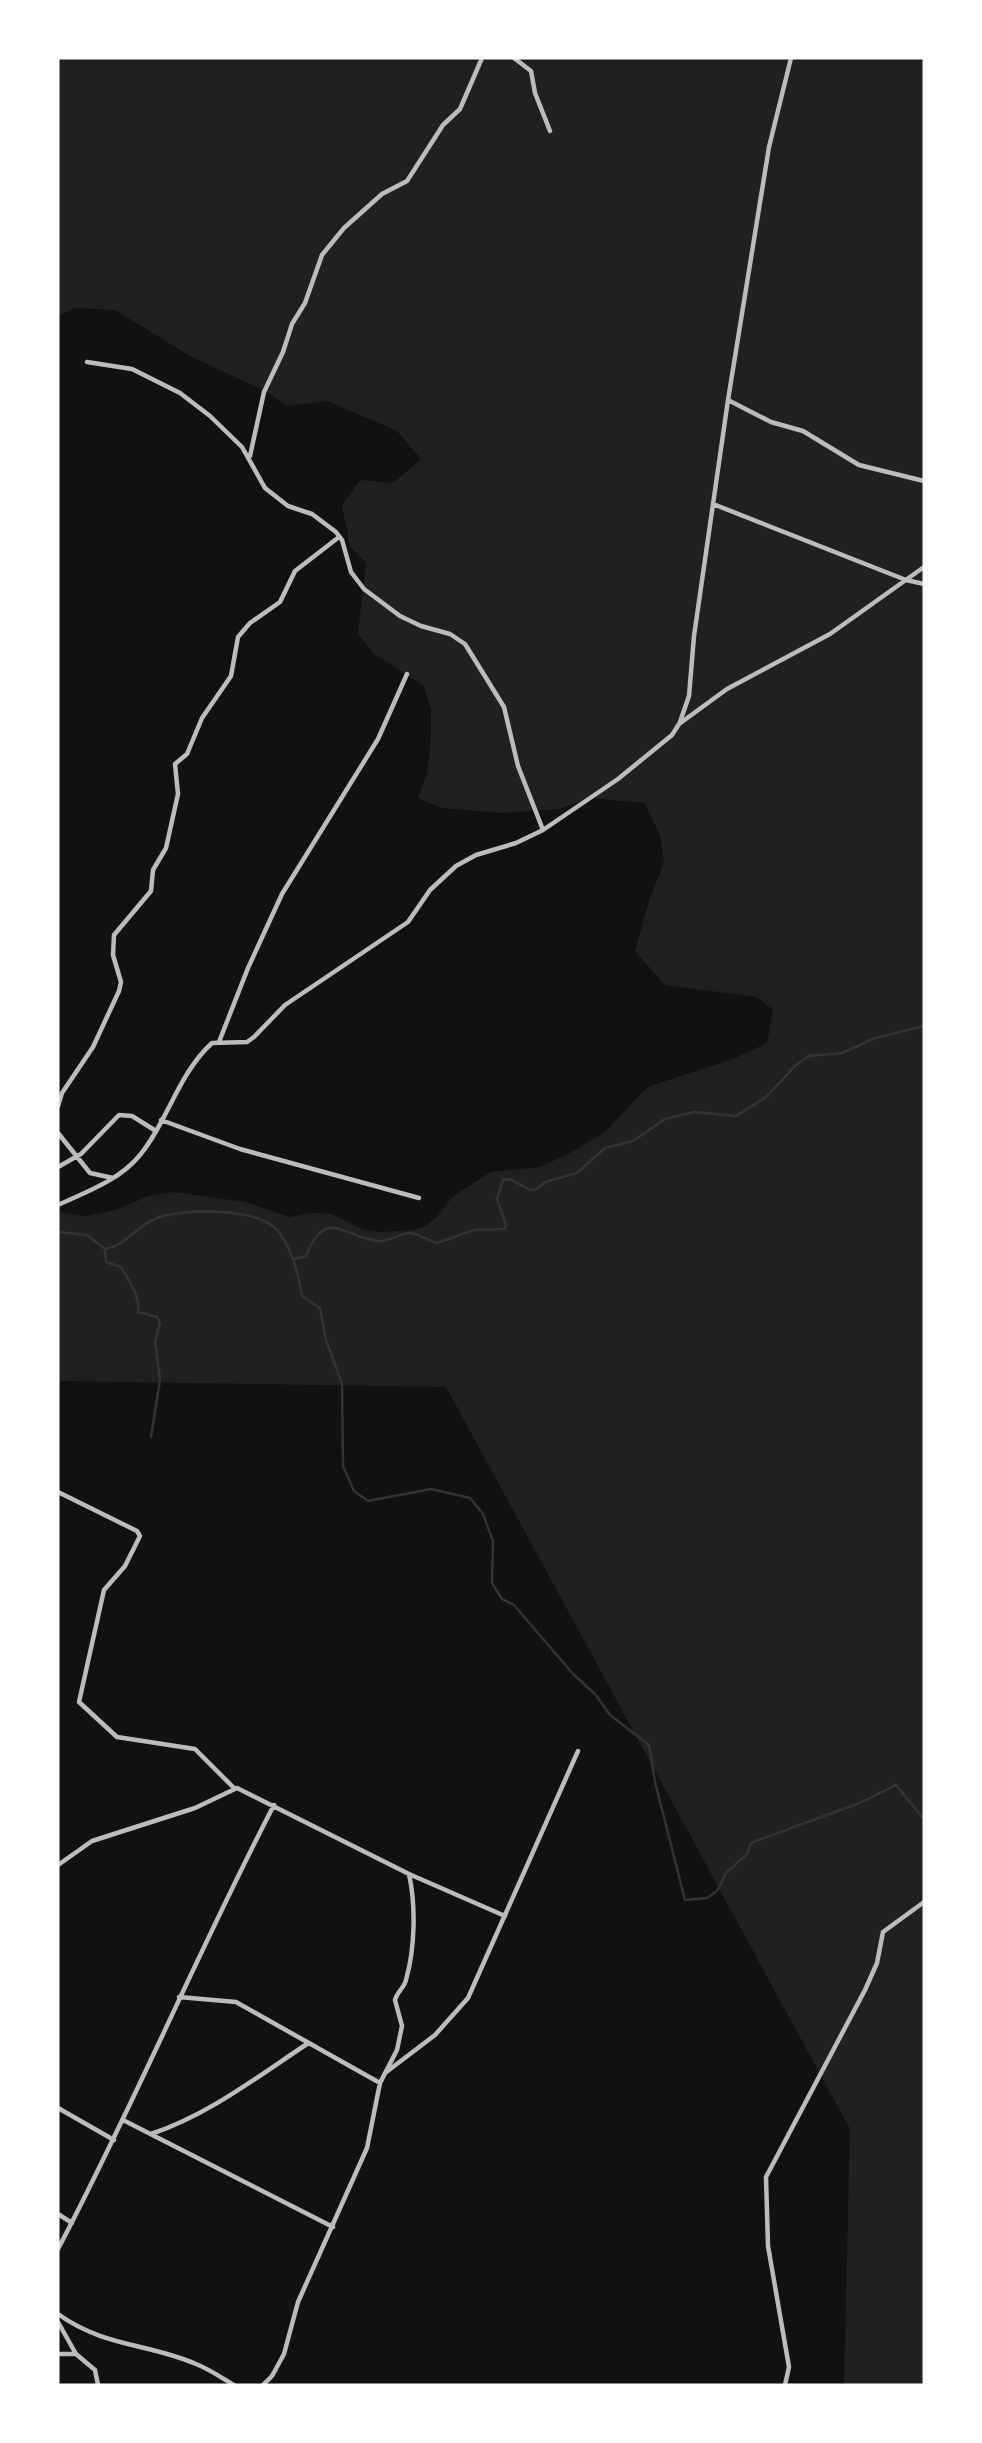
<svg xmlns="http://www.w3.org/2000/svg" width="982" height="2443" viewBox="0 0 982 2443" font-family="Commissioner,sans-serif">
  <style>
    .green { fill: #202020 }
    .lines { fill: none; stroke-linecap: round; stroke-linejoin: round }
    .stream { stroke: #333; stroke-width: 2.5 }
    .minor { stroke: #bcbcbc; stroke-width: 4.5 }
  </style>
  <rect width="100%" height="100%" fill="#111"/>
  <path class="green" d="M58 58H924V2385H844L850 2129 446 1387 58 1381V1212L85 1216 115 1210 149 1196 174 1192 245 1202 289 1217 312 1213 331 1214 362 1229 381 1232 413 1230 425 1226 437 1217 452 1197 491 1172 540 1167 572 1152 606 1131 647 1087 733 1059 767 1043 773 1010 757 997 665 985 635 951 650 898 664 863 660 836 645 803 589 798 560 809 501 813 442 808 418 798 427 773 431 740V710L424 686 373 653 358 634 366 563 350 546 342 505 360 480 393 483 421 459 397 431 327 401 287 406 267 392 190 356 115 310 75 308 60 315 58 323Z"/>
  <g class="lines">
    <path class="stream" d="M58 1232 87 1235 105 1249C125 1246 136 1227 155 1219 180 1208 260 1207 278 1231 293 1251 298 1273 302 1296L320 1308 326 1340 342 1384 343 1466 354 1491 368 1501 431 1489 470 1498 483 1514 493 1541 492 1583 502 1599 514 1605 573 1674 595 1694 610 1715 649 1745 655 1782 685 1900 707 1898 717 1891 726 1873 747 1854 751 1843 862 1802 896 1785 924 1819
      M105 1249 106 1262 121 1267C129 1281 140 1296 138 1312L157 1317 160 1323 155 1341 160 1380 151 1437
      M294 1259 306 1256C326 1206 343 1237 378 1241 390 1242 399 1233 411 1233 420 1234 428 1241 437 1243L474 1230 504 1229 506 1225 497 1199 503 1180 510 1179 530 1190 537 1189 545 1182 577 1173 605 1148 633 1141 665 1119 694 1112 736 1116 766 1097 796 1065 809 1056 842 1053 875 1038 924 1026"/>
    <path class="minor" d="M514 58 531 71 535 93 550 131
      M87 362 132 369 180 393 210 416 242 447 265 488 288 506 312 514 336 532 342 540 351 572 364 589 400 616 421 626 450 634 465 644 504 707 518 766 543 830
      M728 400 771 422 803 431 859 465 924 481
      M250 456 264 392 283 352 292 324 305 303 322 255 344 228 382 194 407 181 443 125 460 109 482 58
      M713 504 906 580 924 584
      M680 722 689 696 694 636 728 400 769 147 791 58
      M219 1042 248 968 282 894 378 739 407 674
      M58 1106 62 1093 93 1047 119 991 121 982 113 955 114 935 151 891 153 870 166 848 178 794 175 764 187 754 202 718 231 676 238 637 250 623 280 602 295 571 339 537
      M161 1120 240 1149 419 1198
      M58 1133 90 1173 113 1178
      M58 1167 81 1154 119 1115 132 1116 156 1131
      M58 1205C86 1192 120 1180 140 1155 168 1121 178 1074 212 1043L247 1042 254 1037 285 1005 408 922 430 890 456 866 476 855 516 843 543 830 618 779 672 735 679 724 727 689 830 634 924 567
      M58 1492 137 1531 140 1536 125 1566 104 1590 79 1702 117 1737 195 1749 234 1788
      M58 1865 92 1841 195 1808 237 1788 409 1874C416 1906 415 1948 406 1980 404 1988 397 1992 395 2000L402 2026 397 2050 380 2083 367 2148 298 2302 284 2354 272 2376 263 2385
      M409 1874 505 1916
      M179 1997 236 2002 380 2083
      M385 2073 435 2035 468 1998 578 1751
      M58 2108 114 2140
      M123 2120 333 2227
      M151 2134C208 2115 257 2077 307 2044
      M58 2214 72 2223
      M58 2249C135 2103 198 1951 274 1805
      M58 2314C104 2347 147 2343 196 2364 209 2369 222 2378 234 2385
      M58 2322 76 2354 95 2370 98 2385
      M58 2354H75
      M785 2385 789 2367 768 2246 766 2177 865 1990 877 1963 883 1932 924 1902"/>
  </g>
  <rect width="982" height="2443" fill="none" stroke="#ffffff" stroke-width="119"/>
</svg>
